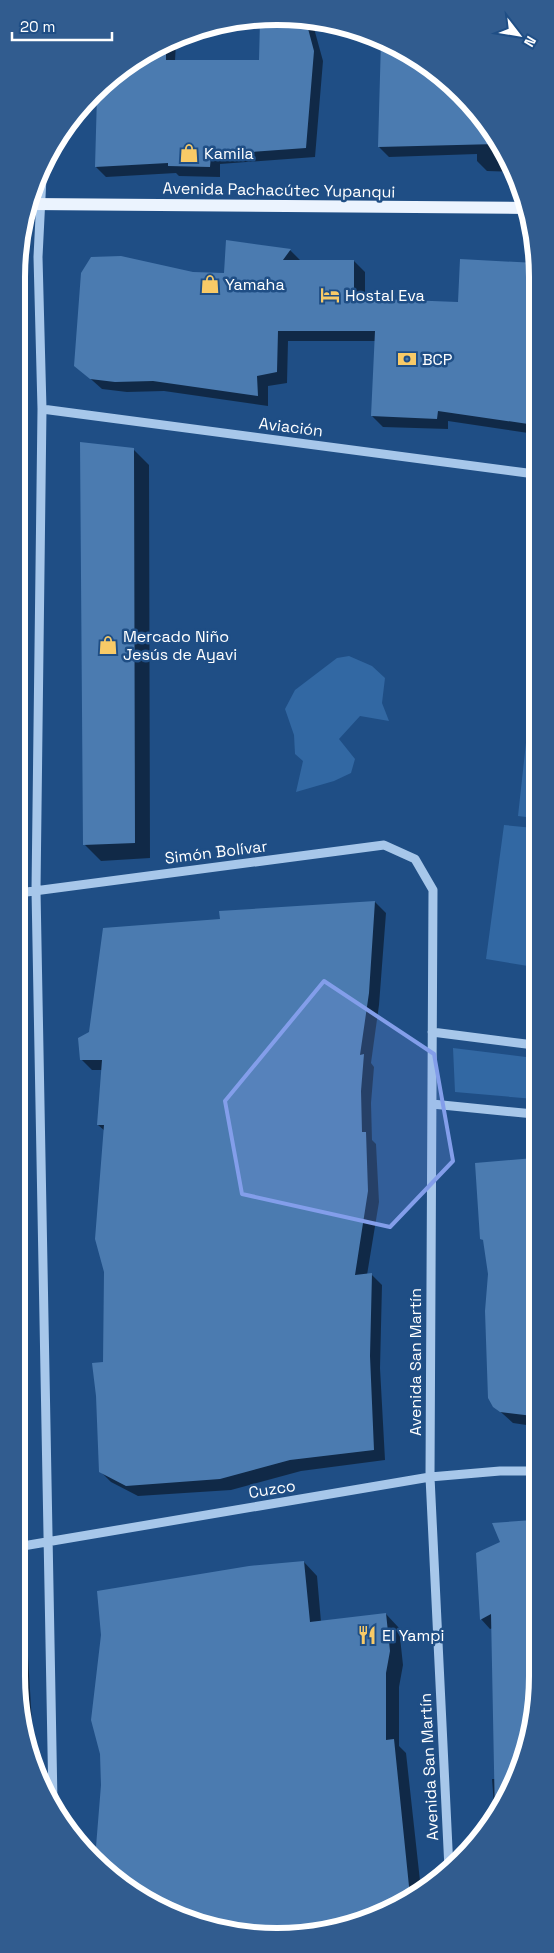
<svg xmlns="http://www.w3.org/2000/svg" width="554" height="1953" viewBox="0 0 554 1953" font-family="'Space Grotesk',sans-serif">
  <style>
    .green { fill: #3268a3 }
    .shadow { fill: #0007 }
    .building { fill: #4b7bb0 }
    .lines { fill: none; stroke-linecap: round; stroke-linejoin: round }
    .minor { stroke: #a7c7ea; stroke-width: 9 }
    .major { stroke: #ebf3fe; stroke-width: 12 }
    .marked { fill: #839eea; fill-opacity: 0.2; stroke: #839eea; stroke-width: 4; stroke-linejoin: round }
    .labels { text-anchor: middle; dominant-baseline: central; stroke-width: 5; stroke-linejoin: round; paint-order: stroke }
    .poi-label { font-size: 16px; fill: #fff; stroke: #1f4e85; text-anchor: start }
    .street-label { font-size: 16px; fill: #fff; stroke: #1f4e85 }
    .rim { fill: none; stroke: #fff; stroke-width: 6 }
  </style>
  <rect width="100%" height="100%" fill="#1f4e85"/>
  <path class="green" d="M349 656 372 666 385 678 382 703 389 721 360 716 339 739 355 759 351 773 334 781 296 792 303 761 295 754 294 735 285 709 295 690 337 658Z
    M530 706 535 707 534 818 518 816Z
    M504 825 534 828V967L486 959Z
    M453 1048 534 1058V1099L455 1092Z"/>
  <path class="shadow" d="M261 21H312L323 61 315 157 220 164V177L179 176 176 173 106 177 96 167 132 60 176 42 175 61H260Z
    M382 42 407 51 454 90 453 108 475 109 515 172 487 171 477 161V154L389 157 379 147Z
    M228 241 290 250 301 261H354L365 272V300L459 304 536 264 535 434 448 421V429L383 427 372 416 376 341H288L287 383 268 386V406L164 391 127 392 102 389 75 365 193 273 225 274Z
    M133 449 149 465 150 858 101 861 85 845Z
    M375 902 386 913 379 1005 371 1063 374 1067 371 1103 372 1140 376 1144 379 1202 367 1275 371 1274 382 1285 380 1368 385 1460 301 1471 231 1490 138 1496 111 1482 100 1471 98 1396 105 1363V1131L98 1125 102 1070H92L81 1059 90 1033 221 920Z
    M534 1159 533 1426 513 1423 494 1406 490 1274 485 1242 481 1238Z
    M18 1228 24 1311 17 1329Z
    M17 1367 23 1430 17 1530Z
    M533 1521V1727L495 1818 492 1779H495L493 1628 490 1629 481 1619 501 1543 494 1524Z
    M304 1562 317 1576 321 1622 386 1614 399 1628 403 1665 399 1687V1746L406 1753 421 1890 345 1928 260 1936 162 1910 95 1859Z
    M16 1613 26 1623 32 1723 27 1730 16 1676Z"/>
  <path class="building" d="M260 21H306L314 51 306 148 211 155 210 167 168 166V163L95 167 97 95 132 60 166 46V60H259Z
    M381 41 407 51 473 105 497 144 378 147Z
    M226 240 291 249 283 260H354V298L458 302 460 259 536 263 535 425 438 411 437 419 371 416 375 331H278L277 372 257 376 258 396 153 381 115 382 90 379 74 366 81 273 91 257 121 256 193 272 224 273Z
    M80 442 134 448 135 843 83 845Z
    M375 901 369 993 360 1055 364 1054 361 1091 362 1132H366L368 1191 355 1275 372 1273 370 1356 374 1450 290 1460 220 1479 126 1486 99 1472 96 1396 92 1363 103 1362 104 1272 95 1239 104 1125H97L102 1060H80L78 1038 89 1032 103 928 220 919 219 911Z
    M534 1158V1344L533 1416 500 1412 493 1407 488 1398 485 1311 488 1274 483 1240 480 1239 475 1163Z
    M533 1520V1727L495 1819 491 1614 480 1620 476 1553 500 1542 492 1523Z
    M304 1561 310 1622 386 1613 390 1651 386 1673V1740L394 1739 410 1896 345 1928 260 1936 162 1910 95 1859 101 1785 100 1754 91 1720 101 1635 97 1591 249 1566Z"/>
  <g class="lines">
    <path class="minor" d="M42 177 38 257 42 409 36 890 53 1803
      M42 409 535 474
      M19 893 384 845 415 859 433 890 430 1477 449 1869
      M432 1032 534 1045
      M432 1104 534 1114
      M17 1547 430 1477 500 1471H533"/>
    <path class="major" d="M31 204 526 208"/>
  </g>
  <path class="marked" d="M324 981 434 1054 453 1161 390 1227 242 1194 225 1101Z"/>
  <defs>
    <g id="shop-bare" transform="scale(1.5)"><path d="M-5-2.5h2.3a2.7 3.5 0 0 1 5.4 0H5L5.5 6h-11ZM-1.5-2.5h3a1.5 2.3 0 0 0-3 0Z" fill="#f8ca67" stroke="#1f4e85" stroke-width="2.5" paint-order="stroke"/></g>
    <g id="hotel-bare" transform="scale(1.5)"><path d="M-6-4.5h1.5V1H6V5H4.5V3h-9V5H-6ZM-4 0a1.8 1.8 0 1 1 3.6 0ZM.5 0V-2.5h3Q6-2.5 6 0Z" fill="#f8ca67" stroke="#1f4e85" stroke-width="2.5" paint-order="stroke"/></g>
    <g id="bank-bare" transform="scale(1.5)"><path d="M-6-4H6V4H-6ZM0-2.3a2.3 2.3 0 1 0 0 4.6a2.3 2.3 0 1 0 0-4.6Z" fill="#f8ca67" stroke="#1f4e85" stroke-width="2.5" paint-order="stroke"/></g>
    <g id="restaurant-bare" transform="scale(1.5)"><path d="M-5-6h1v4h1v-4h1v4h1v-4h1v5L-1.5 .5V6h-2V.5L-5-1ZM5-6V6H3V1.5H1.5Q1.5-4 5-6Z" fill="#f8ca67" stroke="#1f4e85" stroke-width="2.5" paint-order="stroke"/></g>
  </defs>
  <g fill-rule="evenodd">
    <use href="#shop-bare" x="189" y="153"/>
    <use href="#shop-bare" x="210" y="284"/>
    <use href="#hotel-bare" x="330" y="295"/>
    <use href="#bank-bare" x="407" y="359"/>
    <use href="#shop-bare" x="108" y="645"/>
    <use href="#restaurant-bare" x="367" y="1635"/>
  </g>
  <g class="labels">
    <g class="poi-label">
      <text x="204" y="153">Kamila</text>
      <text x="225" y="284">Yamaha</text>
      <text x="345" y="295">Hostal Eva</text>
      <text x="422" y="359">BCP</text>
      <text x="123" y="636">Mercado Niño<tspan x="123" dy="18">Jesús de Ayavi</tspan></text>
      <text x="382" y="1635">El Yampi</text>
    </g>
    <g class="street-label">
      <text transform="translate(279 190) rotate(1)">Avenida Pachacútec Yupanqui</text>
      <text transform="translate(291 427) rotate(7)">Aviación</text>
      <text transform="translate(216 852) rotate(-7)">Simón Bolívar</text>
      <text transform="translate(415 1362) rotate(-90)">Avenida San Martín</text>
      <text transform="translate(272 1489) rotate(-9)">Cuzco</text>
      <text transform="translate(429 1767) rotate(-93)">Avenida San Martín</text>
    </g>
  </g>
  <path d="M0 0H554V1953H0ZM277 25H277A252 252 0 0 1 529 277V1676A252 252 0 0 1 277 1928H277A252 252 0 0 1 25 1676V277A252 252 0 0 1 277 25Z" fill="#315c8f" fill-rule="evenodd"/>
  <path class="rim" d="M277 25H277A252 252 0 0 1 529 277V1676A252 252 0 0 1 277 1928H277A252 252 0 0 1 25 1676V277A252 252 0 0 1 277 25Z"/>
  <g transform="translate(519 35) rotate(121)" stroke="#1f4e85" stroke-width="4" paint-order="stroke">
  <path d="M0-4L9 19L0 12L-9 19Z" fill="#ffffff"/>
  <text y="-8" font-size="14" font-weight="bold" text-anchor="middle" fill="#ffffff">N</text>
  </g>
  <path d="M12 32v8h100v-8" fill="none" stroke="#ffffff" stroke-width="2.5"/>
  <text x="20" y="32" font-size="15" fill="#ffffff" stroke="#1f4e85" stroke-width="4" paint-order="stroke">20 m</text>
</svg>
